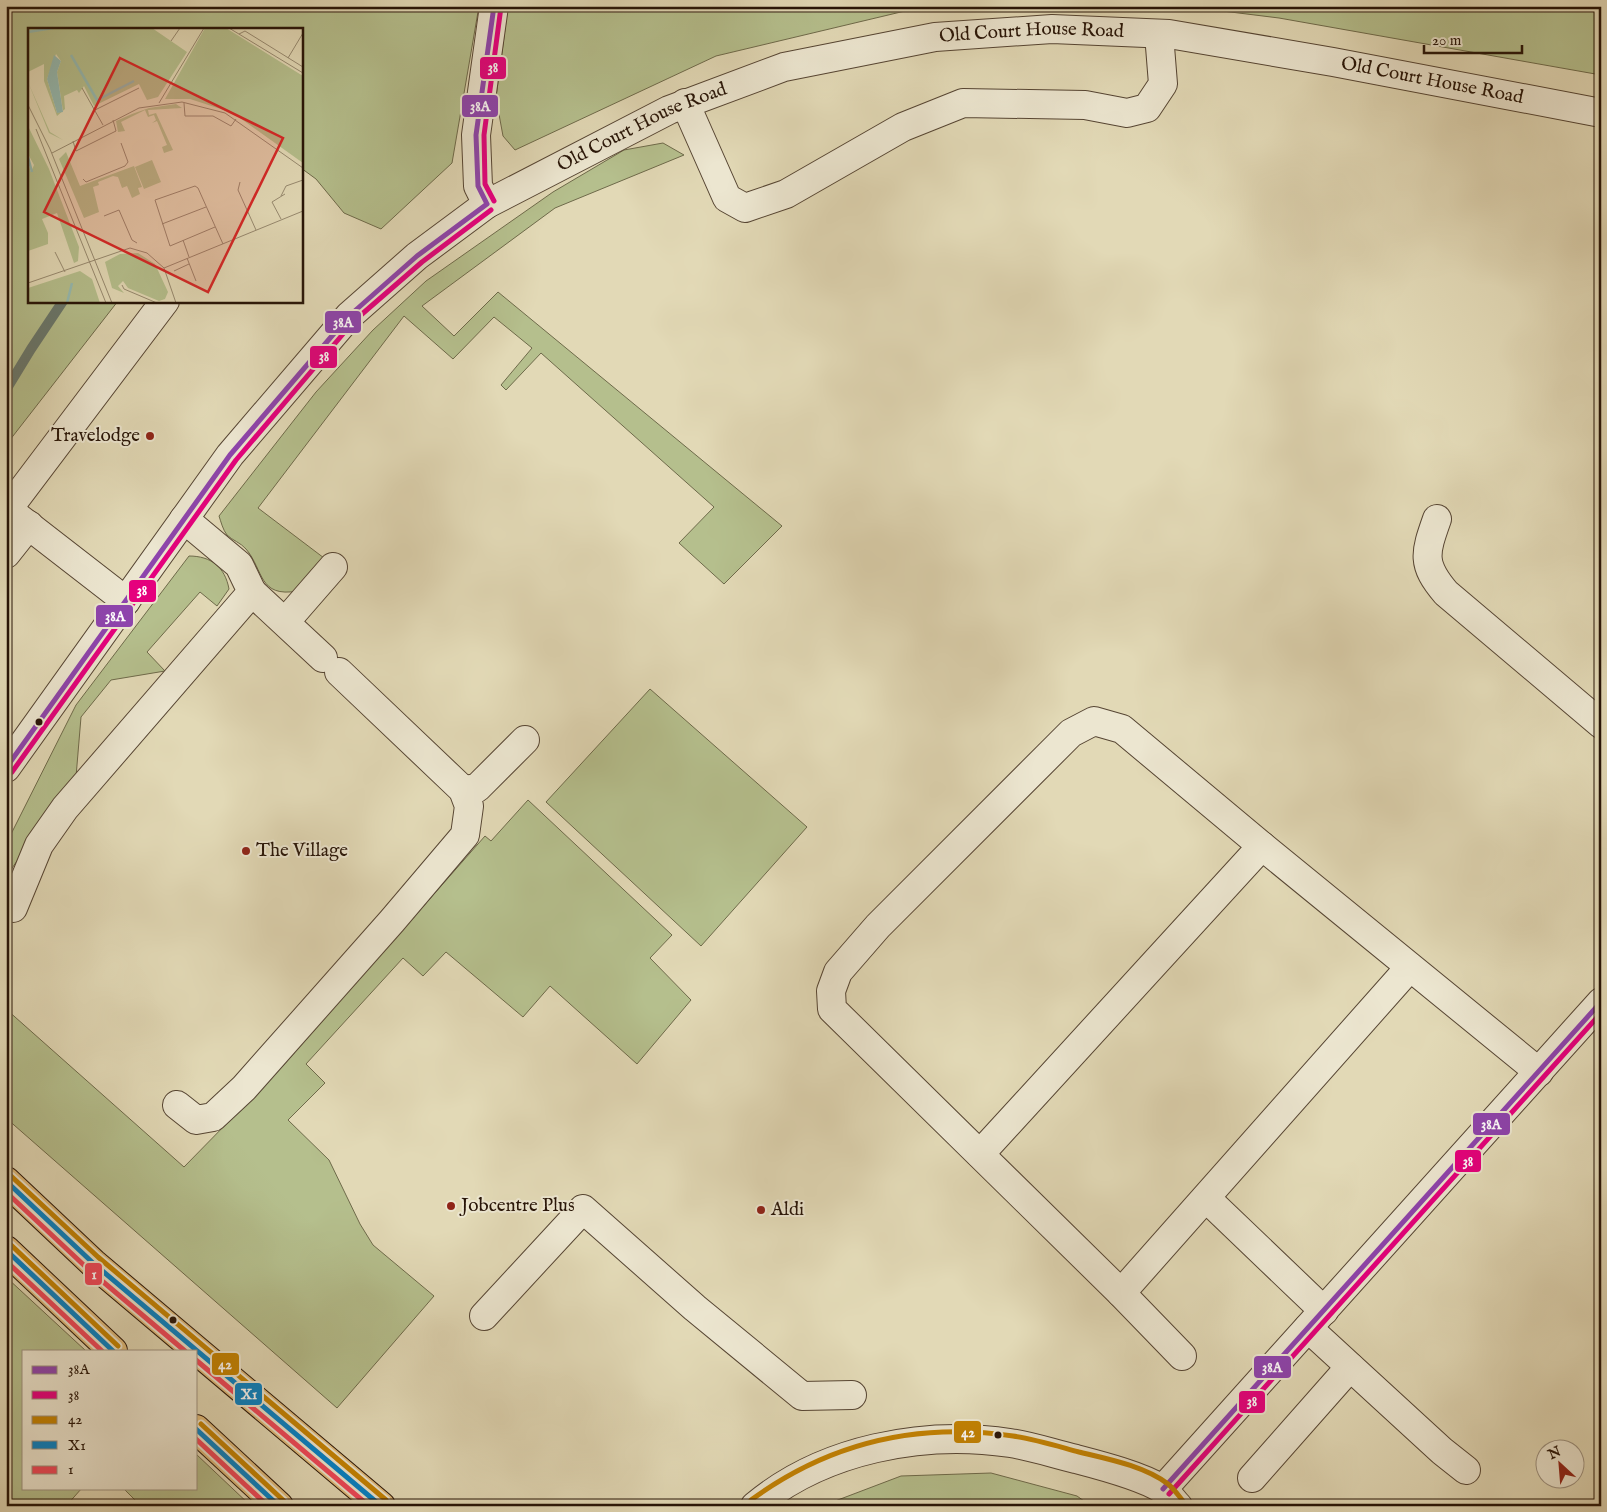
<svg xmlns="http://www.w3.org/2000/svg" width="1607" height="1512" viewBox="0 0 1607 1512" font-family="'IM FELL English',serif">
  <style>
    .green { fill: #b5bf8d; stroke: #6e6a4a }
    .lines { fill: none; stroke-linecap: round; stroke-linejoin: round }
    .stream { stroke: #69786d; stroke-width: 10 }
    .minor-casing { stroke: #564533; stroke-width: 30 }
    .highway-casing { stroke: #271407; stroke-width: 30 }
    .minor { stroke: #ece6d0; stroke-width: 28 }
    .highway { stroke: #e1bc7b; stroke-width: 28 }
    .bus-1-casing { stroke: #ece6d0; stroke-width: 9 }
    .bus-2-casing { stroke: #ece6d0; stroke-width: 9 }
    .bus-3-casing { stroke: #ece6d0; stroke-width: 9 }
    .bus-4-casing { stroke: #ece6d0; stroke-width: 9 }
    .bus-5-casing { stroke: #ece6d0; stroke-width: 9 }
    .bus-1 { stroke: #8e44ad; stroke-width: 5 }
    .bus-2 { stroke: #e5007d; stroke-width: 5 }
    .bus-3 { stroke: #c38202; stroke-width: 5 }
    .bus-4 { stroke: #0281c7; stroke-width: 5 }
    .bus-5 { stroke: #ef4659; stroke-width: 5 }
    .poi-dot { fill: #8f2418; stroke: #ece6d0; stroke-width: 2 }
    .bus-dot { fill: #271407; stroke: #ece6d0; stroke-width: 2 }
    .labels { text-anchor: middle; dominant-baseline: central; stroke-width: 4; stroke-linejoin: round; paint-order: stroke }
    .street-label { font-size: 19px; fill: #271407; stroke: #ece6d0 }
    .poi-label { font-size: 19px; fill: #271407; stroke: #ece6d0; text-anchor: start }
    .inset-river { fill: none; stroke: #95bab1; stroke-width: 2.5 }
    .inset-road { fill: none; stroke: #978a70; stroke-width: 1 }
    .view { fill: #d62828; fill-opacity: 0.15; stroke: #d62828; stroke-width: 2.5 }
    .inset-edge { fill: none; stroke: #271407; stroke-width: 2.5 }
    .line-badge { stroke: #ece6d0; stroke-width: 2 }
    .badge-label { font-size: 14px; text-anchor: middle; font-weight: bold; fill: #fff }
  </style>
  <rect width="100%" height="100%" fill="#e2d9b6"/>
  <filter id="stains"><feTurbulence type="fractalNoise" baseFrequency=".004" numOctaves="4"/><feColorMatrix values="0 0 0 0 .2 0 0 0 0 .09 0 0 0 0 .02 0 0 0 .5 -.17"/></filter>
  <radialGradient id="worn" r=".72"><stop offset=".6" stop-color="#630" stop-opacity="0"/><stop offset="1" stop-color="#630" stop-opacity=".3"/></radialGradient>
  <path class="green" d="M6 6H479L452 163 381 229 344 213 316 179 301 168V29H29V301H118L6 445Z
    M508 6H926L716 56 515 150 503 136 496 98Z
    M1182 6H1601V75L1279 18Z
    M663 143 684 155 555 208 422 306 454 336 498 292 782 526 724 584 679 543 714 507 541 353 506 390 501 385 532 348 494 317 453 359 404 316 258 508 324 558 298 591C258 598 264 570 246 549 241 543 232 540 227 535 223 530 221 522 219 516L316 392 373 330 426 281 553 192 624 150Z
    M189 556C211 556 225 567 229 589L217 606 200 592 147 652 165 671 111 680 81 717 76 777 10 871H6V844L76 705Z
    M650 689 807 827 701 946 546 802Z
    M528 800 672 935 650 958 691 1000 637 1064 550 986 523 1017 446 952 423 976 403 958 306 1064 325 1083 288 1120 329 1160 360 1224 373 1245 434 1296 337 1408 6 1118V1009L184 1167 280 1069 485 836 491 841Z
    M6 1277 86 1351H24V1488H82L66 1506H6Z
    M196 1454 251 1506H141L123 1488H196Z
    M991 1473 1077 1496 1091 1506H822L901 1476Z"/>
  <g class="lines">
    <path class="stream" d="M6 390 31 349 63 301"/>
    <g class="minor-casing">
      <g id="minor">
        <path d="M685 103 727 198 745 208 786 194 903 127 963 103 1085 105 1127 113 1147 108 1163 84 1159 34"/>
        <path d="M487 204 478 186 476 135 494 6"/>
        <path d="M6 508 126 601"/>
        <path d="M8 509 165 301"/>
        <path d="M1437 519C1425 553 1421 564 1446 593L1601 724"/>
        <path d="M6 554 29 525"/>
        <path d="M252 592 323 658"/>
        <path d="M286 621 333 567"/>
        <path id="s1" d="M6 768 230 455 349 316 417 256 487 204 669 110 784 67 935 37 1052 29 1169 34 1333 62 1601 113"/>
        <path d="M463 790 477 788 525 740"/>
        <path d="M6 901 13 908 39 845 65 808 252 592 239 565 184 519"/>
        <path d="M1410 967 1121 1293 832 1009 831 991 838 972 878 926 1071 733 1094 721 1122 729 1262 846 1539 1072"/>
        <path d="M177 1105 196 1120 213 1117 244 1088 392 921 465 835 469 806 463 790 339 672"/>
        <path d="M980 1154 1262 846"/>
        <path d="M1206 1198 1324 1311"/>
        <path d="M1121 1293 1182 1356"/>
        <path d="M484 1316 583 1209 695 1308 802 1396 852 1395"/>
        <path d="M1308 1328 1442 1451 1466 1470"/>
        <path d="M1252 1478 1350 1367"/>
        <path d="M1163 1489 1601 1002"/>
        <path d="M755 1506C823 1449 923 1430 1010 1443 1032 1446 1054 1454 1076 1459 1099 1465 1142 1476 1162 1489 1168 1493 1173 1501 1178 1506"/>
      </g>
    </g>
    <g class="highway-casing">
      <path id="highway" d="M6 1181 93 1263 381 1506
        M6 1250 113 1351
        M196 1429 279 1506"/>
    </g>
    <use href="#minor" class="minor"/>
    <use href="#highway" class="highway"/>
    <g class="bus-1-casing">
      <path id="bus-1" d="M487 204 478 186 476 135 494 6
        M6 768 230 455 349 316 417 256 487 204
        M1163 1489 1601 1002"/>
    </g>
    <g class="bus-2-casing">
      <path id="bus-2" d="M494 201 485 184 484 135 501 7
        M12 772 236 460 354 321 422 262 491 210
        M1169 1494 1601 1013"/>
    </g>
    <g class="bus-3-casing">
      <path id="bus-3" d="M11 1176 98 1257 386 1500
        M11 1245 118 1346
        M201 1424 284 1501
        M751 1500C829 1443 917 1422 1013 1436 1035 1439 1057 1446 1079 1452 1108 1459 1144 1466 1168 1484 1174 1489 1178 1495 1183 1501"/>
    </g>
    <g class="bus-4-casing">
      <path id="bus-4" d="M6 1181 93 1263 381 1506
        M6 1250 113 1351
        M196 1429 279 1506"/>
    </g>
    <g class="bus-5-casing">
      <path id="bus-5" d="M6 1192 88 1269 185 1351
        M6 1261 102 1351
        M196 1360 369 1506
        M196 1439 268 1506"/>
    </g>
    <use href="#bus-1" class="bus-1"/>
    <use href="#bus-2" class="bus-2"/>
    <use href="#bus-3" class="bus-3"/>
    <use href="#bus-4" class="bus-4"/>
    <use href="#bus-5" class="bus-5"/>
  </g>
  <g class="poi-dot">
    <circle cx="150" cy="436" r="5"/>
    <circle cx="246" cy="851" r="5"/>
    <circle cx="451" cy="1206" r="5"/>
    <circle cx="761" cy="1210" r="5"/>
  </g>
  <g class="bus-dot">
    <circle cx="39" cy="722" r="4.5"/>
    <circle cx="173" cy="1320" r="4.5"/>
    <circle cx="998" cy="1435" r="4.5"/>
  </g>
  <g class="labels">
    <g class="street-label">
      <text stroke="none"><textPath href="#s1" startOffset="1324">Old Court House Road</textPath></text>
      <text stroke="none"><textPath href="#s1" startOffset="1729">Old Court House Road</textPath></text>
      <text stroke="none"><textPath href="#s1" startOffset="919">Old Court House Road</textPath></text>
    </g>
    <g class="poi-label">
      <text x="140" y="436" text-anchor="end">Travelodge</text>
      <text x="256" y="851">The Village</text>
      <text x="461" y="1206">Jobcentre Plus</text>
      <text x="771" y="1210">Aldi</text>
    </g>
  </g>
  <g transform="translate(28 28)">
    <rect width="275" height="275" fill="#e2d9b6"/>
    <path d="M0 0H124L159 24 130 69 119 72 111 56 66 78 56 58 51 65 49 62 36 68 37 81 29 88 16 53V36L0 44ZM28 26 33 33 29 44 35 83 29 85 19 51ZM177 0H198L275 48V135L205 85 162 71H137ZM0 54 22 104 35 112 21 105ZM148 76 154 80 120 82 121 87 128 85 145 122 136 125 134 119 139 117 129 93 124 95 128 92 126 87 120 89 117 82 93 94 97 103 90 104 88 93 104 86 121 80ZM0 98 21 141 51 219 50 233 46 235 29 185 14 191 20 205V216L0 223V135L3 144 6 137 0 126ZM38 124 52 158 106 138 114 159 110 160 112 166 104 170 99 158 94 160 90 149 85 148 70 154 71 157 65 159 71 184 56 190 31 131ZM124 132 133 154 116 161 107 139ZM110 225 127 236 140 264 137 271 131 273 100 260 95 253 90 258 96 265 84 260 77 234 92 226ZM52 243 64 251 72 275H0V260Z" fill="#b5bf8d" fill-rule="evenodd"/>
    <path d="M26 27 33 33 29 44 35 84 29 85 19 51Z" fill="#95bab1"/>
    <path class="inset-river" d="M0 4 25 0M43 27 69 72 106 53M0 129 4 144M39 275 44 255"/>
    <path class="inset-road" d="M201 0 275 45M211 6 217 3 275 39M143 13 152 0M260 30 275 5M54 60 75 97M131 75 176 0M156 75 157 88H185L203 98 208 91M0 77 22 121 84 275M67 82 111 60M8 101 78 275M45 113 48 123 88 103 85 92M24 125 111 80 154 74 197 85 275 140M55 151 58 154 97 138 100 134 93 115M212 154 210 162 228 202M253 168 258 158 275 152M76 188 91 182 104 212 109 215M253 191 244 174 257 166M134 196 178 179M187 199 142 218 127 172 167 158 170 160 195 216M155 212 161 229M27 224 37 244M159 230 168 253M136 240 275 183M146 243 161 236M0 255 102 220 119 225 136 240 148 275M94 257 96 261 129 275"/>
    <path class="view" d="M92 30 255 110 180 264 16 184Z"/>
    <rect width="275" height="275" class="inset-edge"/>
  </g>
  <g class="line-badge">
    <rect x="479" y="56" width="28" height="24" rx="5" fill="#e5007d"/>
    <rect x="461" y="94" width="38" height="24" rx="5" fill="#8e44ad"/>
    <rect x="324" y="310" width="38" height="24" rx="5" fill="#8e44ad"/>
    <rect x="309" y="345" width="29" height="24" rx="5" fill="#e5007d"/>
    <rect x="128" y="579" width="29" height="24" rx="5" fill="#e5007d"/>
    <rect x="95" y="604" width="39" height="24" rx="5" fill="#8e44ad"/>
    <rect x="1472" y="1112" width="39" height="24" rx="5" fill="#8e44ad"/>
    <rect x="1454" y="1149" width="28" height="24" rx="5" fill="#e5007d"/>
    <rect x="84" y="1262" width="19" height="24" rx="5" fill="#ef4659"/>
    <rect x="211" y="1352" width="29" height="24" rx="5" fill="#c38202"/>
    <rect x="1253" y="1355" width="39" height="24" rx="5" fill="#8e44ad"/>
    <rect x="234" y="1382" width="29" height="24" rx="5" fill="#0281c7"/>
    <rect x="1238" y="1390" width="28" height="24" rx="5" fill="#e5007d"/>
    <rect x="953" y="1420" width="29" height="24" rx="5" fill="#c38202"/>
  </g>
  <g class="badge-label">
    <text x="493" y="72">38</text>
    <text x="480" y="111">38A</text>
    <text x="343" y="327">38A</text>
    <text x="324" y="361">38</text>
    <text x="142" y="595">38</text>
    <text x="115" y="621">38A</text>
    <text x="1491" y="1129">38A</text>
    <text x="1468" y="1166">38</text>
    <text x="94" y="1279">1</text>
    <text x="225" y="1369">42</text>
    <text x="1272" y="1372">38A</text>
    <text x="249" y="1399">X1</text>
    <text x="1252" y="1406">38</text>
    <text x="968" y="1437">42</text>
  </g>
  <rect width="1607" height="1512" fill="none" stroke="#e2d9b6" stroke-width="25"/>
  <rect x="8" y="8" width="1592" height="1497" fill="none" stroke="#271407" stroke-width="2.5"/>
  <rect x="12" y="12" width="1582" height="1487" fill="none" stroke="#271407"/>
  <rect x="22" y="1350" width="175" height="140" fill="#ece6d0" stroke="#9d9280"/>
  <rect x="32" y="1366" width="25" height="8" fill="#8e44ad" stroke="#9d9280"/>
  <text x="68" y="1374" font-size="15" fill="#271407">38A</text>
  <rect x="32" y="1391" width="25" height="8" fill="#e5007d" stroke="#9d9280"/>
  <text x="68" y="1400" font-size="15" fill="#271407">38</text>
  <rect x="32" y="1416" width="25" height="8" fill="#c38202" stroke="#9d9280"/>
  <text x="68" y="1424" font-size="15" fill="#271407">42</text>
  <rect x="32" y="1441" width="25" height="8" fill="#0281c7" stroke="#9d9280"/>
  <text x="68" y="1450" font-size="15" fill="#271407">X1</text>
  <rect x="32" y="1466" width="25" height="8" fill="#ef4659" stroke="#9d9280"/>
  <text x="68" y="1474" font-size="15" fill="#271407">1</text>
  <g transform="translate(1560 1464) rotate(334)"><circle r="24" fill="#ece6d0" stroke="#9d9280"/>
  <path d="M0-4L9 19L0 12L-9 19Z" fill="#8f2418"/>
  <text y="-8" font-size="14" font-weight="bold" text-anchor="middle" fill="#271407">N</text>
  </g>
  <path d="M1424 45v8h98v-8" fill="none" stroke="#271407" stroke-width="2.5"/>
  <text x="1432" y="45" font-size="15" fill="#271407" stroke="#ece6d0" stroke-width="4" paint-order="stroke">20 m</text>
  <rect width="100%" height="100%" filter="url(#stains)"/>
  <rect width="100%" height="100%" fill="url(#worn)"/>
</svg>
